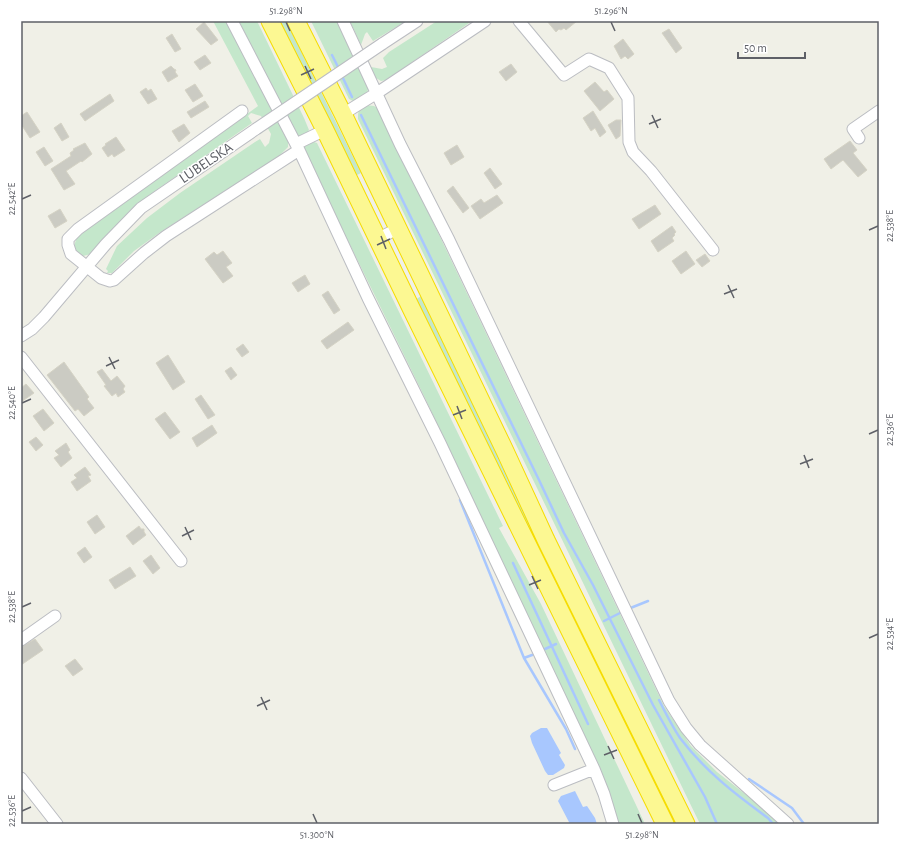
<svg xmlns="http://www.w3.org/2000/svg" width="900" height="845" viewBox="0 0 900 845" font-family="'Alegreya Sans',sans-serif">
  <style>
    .green { fill: #c4e7cb }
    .water { fill: #a8c7fe }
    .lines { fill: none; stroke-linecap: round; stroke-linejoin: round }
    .stream { stroke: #a8c7fe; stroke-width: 2.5 }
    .building { fill: #cbcbc3; stroke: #d5d3c5 }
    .minor-casing { stroke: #bbbdc2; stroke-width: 13 }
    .highway-casing { stroke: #f5dc02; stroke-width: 19 }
    .minor { stroke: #fff; stroke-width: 11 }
    .highway { stroke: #fcf892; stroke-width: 17 }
    .minor-bridge-casing { stroke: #bbbdc2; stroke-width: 13; stroke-linecap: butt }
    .minor-bridge { stroke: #fff; stroke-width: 11 }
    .ticks { fill: none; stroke: #5e6067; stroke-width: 1.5 }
    .labels { text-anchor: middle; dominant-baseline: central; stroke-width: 3; stroke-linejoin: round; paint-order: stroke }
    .street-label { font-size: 15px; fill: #5e6067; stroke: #fff }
    .neatline { fill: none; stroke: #5e6067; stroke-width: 1.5 }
    .ticks-label { font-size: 10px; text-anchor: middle; fill: #5e6067 }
  </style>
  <rect width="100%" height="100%" fill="#f0f0e7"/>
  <path class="green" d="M213 21H226L288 139V147L278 157 159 233 134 251 112 273H107L108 271 106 269 117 246 147 218 180 193 255 142 260 139 265 147 269 143 271 134 261 116 251 113 248 116 252 123 145 198 121 221 96 249 91 254 83 256 77 253 74 246 77 237 258 106Z
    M239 21H257L304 118 309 130 305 136 299 137 294 132Z
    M279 21H286L361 173 355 176Z
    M311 21H339L367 83 368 89 367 94 353 101 349 99Z
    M350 21H406L373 41 367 32 365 34 361 45Z
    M437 21H472L386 80 381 81 376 78 370 68 371 67 382 69 387 67 383 58 389 52Z
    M365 105 374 106 379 109 664 706 691 746 717 772 754 801 779 824H700L358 119C358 112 358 109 365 105Z
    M314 142 317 143 503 526 499 528 541 604 645 824H617L540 647 426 400 304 151 305 146Z
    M421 296 677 824H668L415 300Z"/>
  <path class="water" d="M541 728H547L561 753 559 755 565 765 564 768 553 775H548L545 771 532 743 530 736 532 733Z
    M575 791 583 807 587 806 595 818 597 824H570L558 801 561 796Z"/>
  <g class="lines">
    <path class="stream" d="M332 55 339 69
      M342 76 352 97
      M361 115 539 480 564 533 593 585 653 705 705 797 717 824
      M460 500 524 658 566 729 575 749
      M513 563 588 724
      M628 609 648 601
      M604 621 624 611
      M545 649 556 644
      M524 658 532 655
      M659 700C665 712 672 726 680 738 705 771 735 794 768 818L773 824
      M749 779 792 808 804 824
      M775 824 776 823"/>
  </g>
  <path class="building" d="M547 21H577L566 30 564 28 561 30 559 29 556 32Z
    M204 22 218 40 211 45 196 29Z
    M669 29 682 48 676 53 662 33Z
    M172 34 181 49 175 52 166 38Z
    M623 39 634 54 628 59 625 56 621 59 614 46Z
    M205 55 211 63 200 70 194 62Z
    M511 64 517 72 506 81 499 72Z
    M171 66 174 69 176 70 175 72 178 76 168 82 162 72Z
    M595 82 604 92 607 90 614 99 600 111 584 91Z
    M195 84 203 96 193 102 185 90Z
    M146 88 148 91 151 89 157 99 148 104 140 92Z
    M110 94 114 101 85 121 80 114Z
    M205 101 209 107 191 118 187 112Z
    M593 111 606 132 600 137 595 128 591 131 583 118Z
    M27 112 40 132 30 138 21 124V116Z
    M616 120H621L620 136 616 139 608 125Z
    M61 123 69 137 62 141 54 128Z
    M184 124 190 133 179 142 172 131Z
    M116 137 125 150 114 157 112 154 108 157 102 148 106 145 105 144Z
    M850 141 857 150 853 153 867 170 858 177 843 160 831 169 824 159Z
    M85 143 92 154 82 162 81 161 66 171 75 184 64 190 51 169 71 156 70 153 74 150 73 149Z
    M457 145 464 157 451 165 444 153Z
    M44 147 53 161 45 166 36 152Z
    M490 168 502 184 495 189 484 173Z
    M453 186 469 208 463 213 447 191Z
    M497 195 503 203 480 219 471 206 481 199 484 203Z
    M655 205 661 214 639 229 632 219Z
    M60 209 67 221 55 228 48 216Z
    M672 226 676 232 674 234 675 235 672 238 674 241 658 252 651 241Z
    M223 251 232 263 226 267 233 276 223 283 205 259 214 252 217 255Z
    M686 251 695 264 681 274 672 261Z
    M705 254 710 261 702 267 696 260Z
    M305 275 310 284 298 292 292 283Z
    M328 291 340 310 334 314 322 295Z
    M348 322 354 330 327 349 321 341Z
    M243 344 249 352 242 357 236 349Z
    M168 355 185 382 173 390 156 363Z
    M64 362 89 397 87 399 94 408 84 416 78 409 75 411 47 375Z
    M231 367 237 375 231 380 225 371Z
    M102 369 111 381 117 376 125 386 123 389 125 392 118 397 116 393 112 396 104 386 106 385 97 372Z
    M26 384 34 393 21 402V388Z
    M201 395 215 415 208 419 195 399Z
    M43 409 54 423 44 431 33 416Z
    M165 412 180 432 170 439 155 419Z
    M212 425 217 433 197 447 192 438Z
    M36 437 43 445 36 451 29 442Z
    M66 443 70 450 68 452 72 458 61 467 54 458 59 455 55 451Z
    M85 467 91 475 88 476 91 481 77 491 71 482 77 478 74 475Z
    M97 515 105 527 95 534 87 522Z
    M139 526 141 529H144V532L146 535 133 545 126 536Z
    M85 547 92 557 84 563 77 553Z
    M151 555 160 568 153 574 143 561Z
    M130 567 136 576 115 589 109 580Z
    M35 639 43 650 21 665V647Z
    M75 659 83 669 73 676 65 666Z"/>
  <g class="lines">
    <g class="minor-casing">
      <path id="minor" d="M232 21 299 150 166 236 144 253 114 280 110 281 101 278 71 254 68 245V239L78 229 242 111
        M343 21 400 144 449 240 669 701 686 728 700 745 788 824
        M519 21 564 75 589 59 609 68 628 98 629 142 633 152 651 171 713 250
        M382 44 417 21
        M343 114 377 93 485 21
        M859 138 853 129 879 111
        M296 144 325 130
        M299 150 368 298 440 443 594 769 604 794 613 824
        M377 239 397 229
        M21 336 32 329 44 317 106 244 141 208 256 129
        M21 357 181 561
        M21 640 55 616
        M21 778 57 824
        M554 785 594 769"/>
    </g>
    <g class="highway-casing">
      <path id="highway" d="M270 21 325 130 411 308 665 824
        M296 21 343 114 505 451 546 540 686 824"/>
    </g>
    <use href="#minor" class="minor"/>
    <use href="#highway" class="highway"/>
    <g class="minor-bridge-casing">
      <path id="minor-bridge" d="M256 129 382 44"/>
    </g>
    <use href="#minor-bridge" class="minor-bridge"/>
  </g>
  <path class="ticks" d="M286 22 290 31M611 22 615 31M305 66 311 79M301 75 314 69M652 115 658 128M649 124 661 119M22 199 31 195M869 230 878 226M381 236 386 249M377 245 390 239M728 285 734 298M724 294 737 289M109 357 115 369M106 366 119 360M22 403 31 399M457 406 462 419M453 415 466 410M869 434 878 430M804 455 809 468M800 464 813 459M185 527 191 540M182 536 194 530M532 576 538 589M529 585 541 580M22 607 31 603M869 638 878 634M261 697 267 710M257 706 270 700M608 746 614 759M604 755 617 750M22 811 31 807M313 814 317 823M638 814 642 823"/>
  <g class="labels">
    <g class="street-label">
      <text transform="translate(206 163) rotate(-34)">LUBELSKA</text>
    </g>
  </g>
  <rect width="900" height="845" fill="none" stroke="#ffffff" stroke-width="44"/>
  <path d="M738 52v6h67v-6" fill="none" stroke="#5e6067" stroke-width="2"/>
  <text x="744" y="52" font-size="12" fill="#5e6067" stroke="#ffffff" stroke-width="3" paint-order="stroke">50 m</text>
  <rect x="22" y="22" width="856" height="801" class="neatline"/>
  <g class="ticks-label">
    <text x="286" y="14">51.298°N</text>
    <text x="611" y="14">51.296°N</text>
    <text transform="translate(11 199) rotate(-90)" y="4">22.542°E</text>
    <text transform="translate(889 226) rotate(-90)" y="4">22.538°E</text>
    <text transform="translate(11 403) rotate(-90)" y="4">22.540°E</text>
    <text transform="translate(889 430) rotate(-90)" y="4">22.536°E</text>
    <text transform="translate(11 607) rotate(-90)" y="4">22.538°E</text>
    <text transform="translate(889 634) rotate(-90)" y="4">22.534°E</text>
    <text transform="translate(11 811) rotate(-90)" y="4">22.536°E</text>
    <text x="317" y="838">51.300°N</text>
    <text x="642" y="838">51.298°N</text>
  </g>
</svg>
